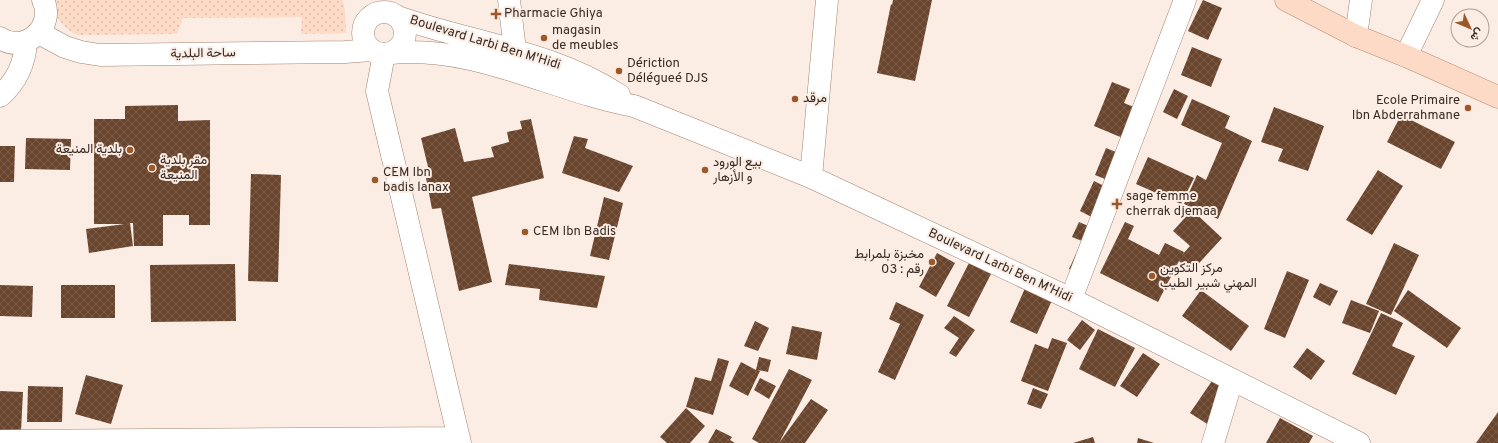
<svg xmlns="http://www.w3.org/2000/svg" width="1498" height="443" viewBox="0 0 1498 443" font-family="Overpass,Vazirmatn,sans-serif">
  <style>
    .park { fill: url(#park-dots) }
    .building { fill: url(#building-cross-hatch) }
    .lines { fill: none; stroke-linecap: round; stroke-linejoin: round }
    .minor-casing { stroke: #a48471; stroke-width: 23 }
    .major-casing { stroke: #b78d73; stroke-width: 23 }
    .minor { stroke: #fff; stroke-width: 22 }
    .major { stroke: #fddac5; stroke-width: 22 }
    .poi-dot { fill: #9b5828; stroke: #fbece4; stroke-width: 1.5 }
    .labels { text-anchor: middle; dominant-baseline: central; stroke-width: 4; stroke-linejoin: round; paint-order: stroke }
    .poi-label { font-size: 13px; fill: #372a22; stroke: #fbece4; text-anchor: start }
    .street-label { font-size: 13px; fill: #372a22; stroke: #fbece4 }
  </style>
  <defs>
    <pattern id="park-dots" width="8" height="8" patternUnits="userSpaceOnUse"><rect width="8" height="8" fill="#fddbc6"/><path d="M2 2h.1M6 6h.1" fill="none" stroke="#d9bcaa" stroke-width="1.8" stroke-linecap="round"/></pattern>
    <pattern id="building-cross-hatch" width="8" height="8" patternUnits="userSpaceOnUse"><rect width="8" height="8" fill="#6a452d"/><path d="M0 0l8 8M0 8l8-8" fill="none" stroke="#7c5d4a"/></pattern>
  </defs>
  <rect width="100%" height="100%" fill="#fbece4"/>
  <path class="park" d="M51 0H343L345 11 346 33 301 34 302 17 183 18 177 34 78 35C65 30 52 15 51 0Z"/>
  <path class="building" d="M893 0H932L915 81 877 73 891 4 892 5Z
    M1203 0 1222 8 1208 40 1188 31Z
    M1192 47 1222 59 1211 87 1181 75Z
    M1112 82 1130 89 1124 103 1149 113 1137 144 1094 126Z
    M1174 89 1188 96 1177 119 1163 112Z
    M1192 99 1230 116 1225 128 1252 141 1218 219 1184 204 1197 175 1206 180 1222 143 1181 125Z
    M178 105V121L210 120V225H189V215H163V246H134L133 223H130L133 246 89 253 86 229 125 224H94V119H125V106Z
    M1274 107 1324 126 1308 171 1278 161 1283 149 1261 142Z
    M1401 115 1455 142 1441 169 1387 142Z
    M531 119 544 178 472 197 492 282 459 291 441 208 432 209 425 173 429 171 421 138 455 128 464 162 494 157 491 147 509 142 507 132 522 129 520 121Z
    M574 136 588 139 585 148 633 166 619 192 562 173Z
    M26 138 71 139 70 170 25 169Z
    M0 146H15L14 182H0Z
    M1106 148 1121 154 1110 181 1095 175Z
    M1148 157 1194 178 1181 204 1136 184Z
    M1378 170 1403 186 1372 235 1346 220Z
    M251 174 281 175 278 282 248 281Z
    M1094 181 1118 193 1103 223 1080 211Z
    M604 197 623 203 609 260 590 256Z
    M1192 210 1222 238 1191 272 1179 261 1158 302 1100 273 1125 222 1134 226 1128 239 1159 255 1165 243 1184 252 1182 255 1190 246 1173 231Z
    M1079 222 1102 232 1082 275 1069 269 1082 241 1072 237Z
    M1394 243 1419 255 1391 315 1366 304Z
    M937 253 955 263 936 297 919 287Z
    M969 263 991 274 969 317 947 306Z
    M235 264 236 321 151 322 150 265Z
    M509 264 605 276 597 308 539 300 540 289 505 285Z
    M1287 271 1309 280 1285 338 1264 329Z
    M1320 283 1338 291 1330 306 1313 297Z
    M0 285 33 286 32 317 0 316Z
    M61 285H115V318H61Z
    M1026 286 1053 298 1037 334 1010 322Z
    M1201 290 1249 326 1231 351 1182 316Z
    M1408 290 1461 328 1447 348 1394 311Z
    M1351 300 1379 311 1370 333 1342 323Z
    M896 302 924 315 895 380 878 372 900 324 889 319Z
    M1381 313 1403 323 1392 346 1415 356 1396 395 1352 374Z
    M954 316 975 330 956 357 949 353 959 338 944 328Z
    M1082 320 1095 330 1080 350 1067 340Z
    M755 321 769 328 758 351 744 346Z
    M792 326 822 332 817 360 786 354Z
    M1098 329 1135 348 1115 387 1079 369Z
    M1052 338 1067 343 1048 391 1021 381 1035 344 1048 349Z
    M1307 348 1325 361 1311 380 1293 367Z
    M1143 353 1160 364 1137 397 1120 386Z
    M759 357 771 360 768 372 758 370 760 371 748 396 729 386 741 362 756 370Z
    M718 358 729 361 713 415 686 407 695 377 711 381Z
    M789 369 812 380 779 443H759L752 439Z
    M86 375 123 385 111 424 75 414Z
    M760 378 776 386 769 399 754 390Z
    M1214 378 1235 393 1212 427 1190 413Z
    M28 386 63 387 62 422H27Z
    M1033 388 1048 394 1041 409 1027 404Z
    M0 391 23 392 21 431H0Z
    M811 399 828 410 805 443H779Z
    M686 408 705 426 690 443H667L660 437Z
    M1498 412V443H1476Z
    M1280 418 1313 436 1309 443H1266Z
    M716 429 732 437 730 440 735 443H708Z
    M1093 437 1095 443H1073Z
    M1138 438 1154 443H1137Z"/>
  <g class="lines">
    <g class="minor-casing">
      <path id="minor" d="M509 0 515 50 513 64
        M363 33a21 21 0 1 1 42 0a21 21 0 1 1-42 0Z
        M398 17C471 43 552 51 619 95
        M39 33 65 47 81 52 100 55 345 52 371 50
        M1356 36 1361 0
        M0 38C25 55 56 26 43 0
        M391 53C476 45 553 91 634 106L811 177 1071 299 1359 443
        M384 54 377 91 460 443
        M1406 56 1433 0
        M0 96C17 81 25 64 26 41
        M811 177 827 0
        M1071 299 1185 0
        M0 441 459 438
        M1213 443 1232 380"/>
    </g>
    <g class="major-casing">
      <path id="major" d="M1286 0 1356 36 1406 56 1498 97"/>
    </g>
    <use href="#minor" class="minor"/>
    <use href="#major" class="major"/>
  </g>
  <g class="poi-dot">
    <path d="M494 8h4v4h4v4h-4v4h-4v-4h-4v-4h4z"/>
    <circle cx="544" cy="38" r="4"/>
    <circle cx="619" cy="71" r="4"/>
    <circle cx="795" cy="99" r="4"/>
    <circle cx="1468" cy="108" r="4"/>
    <circle cx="130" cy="150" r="4"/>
    <circle cx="152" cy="168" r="4"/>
    <circle cx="705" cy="170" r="4"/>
    <circle cx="375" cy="180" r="4"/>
    <path d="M1115 198h4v4h4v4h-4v4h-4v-4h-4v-4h4z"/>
    <circle cx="525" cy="232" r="4"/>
    <circle cx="932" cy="262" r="4"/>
    <circle cx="1152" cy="276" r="4"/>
  </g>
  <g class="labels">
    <g class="poi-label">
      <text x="504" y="14">Pharmacie Ghiya</text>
      <text x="552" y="31">magasin<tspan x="552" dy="15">de meubles</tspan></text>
      <text x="627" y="64">Dériction<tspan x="627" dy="15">Délégueé DJS</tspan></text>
      <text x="803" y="99">مرقد</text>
      <text x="1460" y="101" text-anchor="end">Ecole Primaire<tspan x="1460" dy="15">Ibn Abderrahmane</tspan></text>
      <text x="122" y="150" text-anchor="end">بلدية المنيعة</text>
      <text x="160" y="161">مقر بلدية<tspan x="160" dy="15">المنيعة</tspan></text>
      <text x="713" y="163">بيع الورود<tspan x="713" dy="15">و الأزهار</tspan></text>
      <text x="383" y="173">CEM Ibn<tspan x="383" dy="15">badis lanax</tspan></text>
      <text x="1126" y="197">sage femme<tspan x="1126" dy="15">cherrak djemaa</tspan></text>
      <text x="533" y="232">CEM Ibn Badis</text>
      <text x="924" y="255" text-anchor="end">مخبزة بلمرابط<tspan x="924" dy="15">رقم : 03</tspan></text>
      <text x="1160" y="269">مركز التكوين<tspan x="1160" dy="15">المهني شبير الطيب</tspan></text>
    </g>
    <g class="street-label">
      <text transform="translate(485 43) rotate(17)">Boulevard Larbi Ben M'Hidi</text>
      <text transform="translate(203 54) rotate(-1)">ساحة البلدية</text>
      <text transform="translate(1000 266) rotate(25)">Boulevard Larbi Ben M'Hidi</text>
    </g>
  </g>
  <g transform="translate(1470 28) rotate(134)"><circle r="19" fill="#fbece4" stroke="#ad9e96"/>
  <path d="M0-3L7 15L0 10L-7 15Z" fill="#9b5828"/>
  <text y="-6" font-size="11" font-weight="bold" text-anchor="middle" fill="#372a22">ش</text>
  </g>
</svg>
